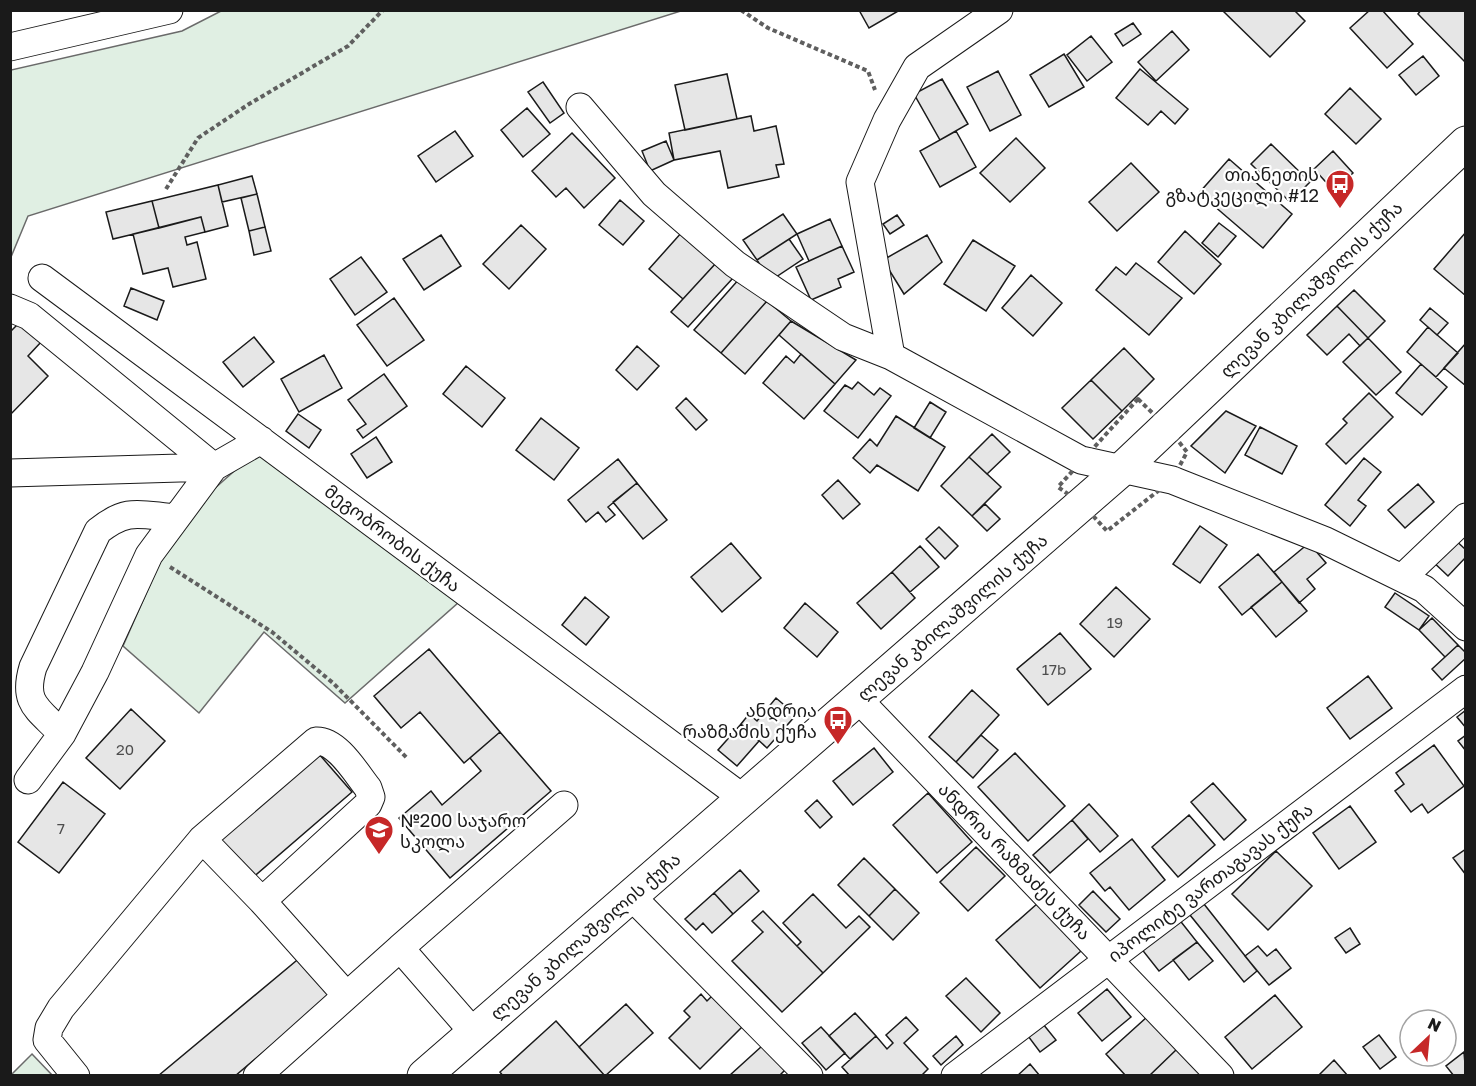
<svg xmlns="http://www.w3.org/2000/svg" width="1476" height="1086" viewBox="0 0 1476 1086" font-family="'Golos Text','Noto Sans Georgian',sans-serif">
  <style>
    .green { fill: #e0efe3; stroke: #6a6a6a; stroke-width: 1.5 }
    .building { fill: #e6e6e6; stroke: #1a1a1a; stroke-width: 1.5 }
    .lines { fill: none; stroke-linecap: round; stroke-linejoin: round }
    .minor-casing { stroke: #1a1a1a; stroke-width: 29 }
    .major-casing { stroke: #1a1a1a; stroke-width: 35 }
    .path { stroke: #5f5f5f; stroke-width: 4; stroke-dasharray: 4.5 3; stroke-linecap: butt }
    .minor { stroke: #fff; stroke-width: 27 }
    .major { stroke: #fff; stroke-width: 33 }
    .labels { text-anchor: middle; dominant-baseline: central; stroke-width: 4.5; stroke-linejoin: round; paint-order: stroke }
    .number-label { font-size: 15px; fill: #4d4d4d }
    .poi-label { font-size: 18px; fill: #1a1a1a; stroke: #fff; text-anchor: end }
    .street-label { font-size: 18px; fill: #1a1a1a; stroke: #fff }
  </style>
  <rect width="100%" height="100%" fill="#fff"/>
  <path class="green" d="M223 10H681V11L28 216 11 257V70L182 31Z
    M258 450 459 602 345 703 264 632 199 713 123 646 163 555 188 512Z
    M32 1054 52 1075H11Z"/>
  <path class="building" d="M859 10H900L869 28Z
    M1222 10H1294L1305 21 1270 57Z
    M1370 10H1382L1413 44 1387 68 1350 28Z
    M1421 10H1466L1465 62 1418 14Z
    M1133 23 1141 34 1123 46 1115 34Z
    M1172 31 1189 50 1156 81 1138 62Z
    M1091 36 1112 62 1087 81 1067 55Z
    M1064 54 1084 87 1049 107 1030 75Z
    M1423 56 1439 76 1416 95 1399 75Z
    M1140 69 1188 109 1175 124 1161 111 1148 125 1116 98Z
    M998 71 1021 115 990 131 967 87Z
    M727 74 737 119 685 130 675 85Z
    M942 79 968 124 940 140 914 94Z
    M543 82 564 113 550 123 528 92Z
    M1350 88 1381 119 1356 144 1325 114Z
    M527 108 550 134 523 157 501 130Z
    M751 116 754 131 776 126 784 164 776 165 779 177 728 188 720 151 674 160 669 133Z
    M455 131 473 156 436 182 418 156Z
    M956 131 976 167 940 187 920 151Z
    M572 133 615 178 584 208 566 188 556 197 532 171Z
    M1016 138 1045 168 1010 202 980 173Z
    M666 141 674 160 650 171 642 151Z
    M1271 144 1310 182 1290 202 1251 164Z
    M1333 151 1353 173 1334 191 1314 169Z
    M1229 159 1292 214 1263 248 1199 193Z
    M1131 163 1159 192 1117 231 1089 202Z
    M252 176 257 194 222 202 218 185Z
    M218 185 228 226 205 232 201 217 159 228 152 201Z
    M257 194 265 227 249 231 241 198Z
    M620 200 644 221 623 245 599 225Z
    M152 201 159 228 113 239 106 212Z
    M783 214 797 234 757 260 743 240Z
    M897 215 904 225 890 234 883 224Z
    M201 217 205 232 185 237 187 245 197 242 206 279 173 287 168 268 143 274 133 234Z
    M830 219 842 246 809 261 797 234Z
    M1219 223 1236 236 1218 257 1202 243Z
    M521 225 546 249 509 289 483 264Z
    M265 227 271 251 254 255 249 231Z
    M1185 231 1221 264 1194 294 1158 262Z
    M682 232 716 263 683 299 649 269Z
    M1466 232V296L1434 269Z
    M441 235 461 266 424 290 403 259Z
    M927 235 942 262 904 294 883 260Z
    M789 239 803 259 770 281 757 260Z
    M973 240 1015 266 986 311 944 284Z
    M842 246 854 272 838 279 841 287 811 300 796 267Z
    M361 257 387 292 355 315 330 279Z
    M716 263 733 278 688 327 671 312Z
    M1136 263 1182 298 1149 335 1096 290 1116 267 1126 275Z
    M1031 275 1062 303 1033 336 1002 308Z
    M740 278 767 301 721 353 694 330Z
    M131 288 164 301 157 320 124 306Z
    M1354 290 1385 321 1368 338 1337 306Z
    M394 298 424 340 387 366 357 325Z
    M767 301 791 321 745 374 721 353Z
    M1337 306 1368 338 1360 346 1349 334 1327 355 1307 335Z
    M1430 308 1448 323 1437 335 1420 320Z
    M21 321 42 341 28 356 48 376 10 415V332Z
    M791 321 856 360 835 384 779 335Z
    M1428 327 1458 353 1436 377 1407 352Z
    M254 337 274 362 243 387 223 362Z
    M1368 338 1401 372 1376 395 1343 362Z
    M1466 343V386L1444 368Z
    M637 346 659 366 637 390 616 370Z
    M1124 348 1154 379 1122 411 1091 380Z
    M801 354 835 384 804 419 763 383 786 356 794 363Z
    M324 355 342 388 299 412 281 379Z
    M1421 364 1447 387 1422 415 1396 393Z
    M466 366 505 398 482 427 443 394Z
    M384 374 407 406 363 438 357 430 366 424 348 400Z
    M1091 380 1122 411 1093 439 1062 408Z
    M858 382 874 395 880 388 891 396 858 438 824 411 845 385 852 389Z
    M1369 393 1393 417 1346 464 1326 444 1347 423 1343 419Z
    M686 398 707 420 696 430 676 408Z
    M930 402 946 412 930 438 914 428Z
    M1226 411 1256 426 1225 473 1191 446Z
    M298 414 321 430 309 448 286 431Z
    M896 416 945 447 918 491 877 465 870 473 853 458 870 439 877 446Z
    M541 418 579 448 554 480 516 450Z
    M1260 427 1297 446 1282 474 1245 455Z
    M992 434 1010 452 987 474 969 457Z
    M376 437 392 462 367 478 351 454Z
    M969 457 1001 487 972 516 941 486Z
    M1364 458 1381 472 1358 500 1366 506 1350 526 1325 505Z
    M618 459 637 483 608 507 615 515 606 522 598 512 586 522 568 500Z
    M838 480 860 504 843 519 822 495Z
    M637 483 667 520 643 539 613 502Z
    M1418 484 1434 502 1405 528 1388 510Z
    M985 504 1000 519 987 531 972 516Z
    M1200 526 1227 545 1200 583 1173 564Z
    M939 527 958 546 945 559 926 539Z
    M1450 535 1466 550V557L1448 576 1429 558Z
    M731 543 761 578 722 612 691 577Z
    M1309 543 1326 563 1307 579 1315 589 1299 603 1274 572Z
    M920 546 939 567 910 592 892 572Z
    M1258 554 1282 582 1242 615 1219 587Z
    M892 572 915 598 881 629 857 603Z
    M1282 582 1307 611 1276 637 1251 607Z
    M1116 587 1150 619 1114 657 1080 624Z
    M1395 593 1429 616 1419 630 1385 607Z
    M585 597 609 617 586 645 562 625Z
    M805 603 838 632 817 657 784 628Z
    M1432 618 1458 645 1445 657 1419 630Z
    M1060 633 1091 669 1048 705 1017 669Z
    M1458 645 1466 653V658L1442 680 1432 669Z
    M429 649 500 732 464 763 420 712 401 728 374 696Z
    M1368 676 1392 708 1350 739 1327 708Z
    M972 690 999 715 956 762 929 737Z
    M776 698 796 715 767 748 741 724 749 714 757 721Z
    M131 709 165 741 120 789 86 758Z
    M1466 710V728L1457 717Z
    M741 724 759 741 737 766 718 750Z
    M500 732 551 791 450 878 399 818 431 791 442 805 481 771 470 758Z
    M981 735 998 750 973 778 956 762Z
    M1466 735V751L1458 741Z
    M1434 745 1464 786 1428 813 1422 804 1411 812 1395 791 1404 784 1396 773Z
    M874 748 893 772 853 805 833 781Z
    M1015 753 1065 806 1028 841 978 787Z
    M319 754 352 792 251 879 218 841Z
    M63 782 105 814 59 873 18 842Z
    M1213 783 1246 820 1224 840 1191 802Z
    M928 793 972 842 937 873 893 825Z
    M817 800 832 817 820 828 805 811Z
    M1089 804 1118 836 1100 852 1072 820Z
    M1350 806 1376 842 1339 869 1313 833Z
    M1189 815 1215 845 1178 877 1152 847Z
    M1072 820 1088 839 1050 873 1033 855Z
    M1132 839 1165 880 1129 910 1110 887 1105 891 1090 873Z
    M976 847 1005 876 968 911 940 882Z
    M1466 849V875L1453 858Z
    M1276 851 1312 886 1268 930 1232 894Z
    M864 858 895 889 869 916 838 885Z
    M740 870 759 891 733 914 714 893Z
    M895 889 919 913 893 940 869 916Z
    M1093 891 1120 919 1106 932 1079 905Z
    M714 893 733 914 712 933 703 923 696 930 685 919Z
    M813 894 846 928 859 916 870 927 823 973 797 946 801 942 783 923Z
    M1200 899 1257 971 1244 982 1186 910Z
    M1038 903 1081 951 1040 988 996 940Z
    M763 911 823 973 782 1012 732 961 763 932 752 921Z
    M1178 918 1197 942 1159 971 1140 947Z
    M1350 928 1360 944 1346 953 1335 938Z
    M1197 942 1213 961 1189 980 1173 960Z
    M1258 946 1267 956 1276 949 1291 968 1269 985 1245 956Z
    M302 956 333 993 235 1076H158Z
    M966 978 1000 1013 981 1032 946 996Z
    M1107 989 1131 1017 1102 1041 1078 1013Z
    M717 991 747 1022 700 1069 669 1038 690 1017 684 1011 701 994 707 1001Z
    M1275 995 1302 1027 1252 1069 1225 1037Z
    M626 1004 653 1033 605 1076 579 1047Z
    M855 1013 876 1036 850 1059 829 1036Z
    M906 1017 918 1030 904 1043 928 1069 921 1076H850L842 1067 876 1036 887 1049 893 1043 886 1035Z
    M1147 1017 1177 1049 1149 1076H1126L1106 1054Z
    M556 1021 605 1076H503L500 1072Z
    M1043 1024 1056 1040 1040 1052 1028 1036Z
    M821 1027 845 1053 826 1070 802 1043Z
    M1379 1035 1396 1057 1380 1069 1363 1047Z
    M956 1036 963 1045 941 1065 933 1056Z
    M762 1046 785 1070 779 1076H729Z
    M1177 1049 1202 1076H1149Z
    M1464 1052 1466 1076H1454L1446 1066Z
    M1334 1060 1348 1076H1318Z
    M1030 1064 1040 1076H1017Z"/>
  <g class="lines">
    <g class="minor-casing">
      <path id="minor" d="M999 10 917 67 887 120 860 182 891 356 1081 460 1172 480 1326 541 1424 589 1466 627
        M10 47 169 10
        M580 107 654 194 735 264 843 337 891 356
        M42 278 743 798
        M10 308 29 316 214 467 149 555 95 672 62 734 28 780
        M10 473 214 467 261 440
        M1402 578 1466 517
        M858 699 1220 1076
        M62 734C38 708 22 704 33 667L98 531C128 507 140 515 176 518
        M202 839 262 901 346 995
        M631 896 809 1076
        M474 1033 400 948 564 805
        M76 1076 47 1040 49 1028 61 1008 202 839 316 741C337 740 356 773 368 788L371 797 368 804 262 901
        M257 1076 400 948
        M955 1076 1466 689"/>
    </g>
    <g class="major-casing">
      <path id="major" d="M424 1076 1121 470 1466 143"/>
    </g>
    <path class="path" d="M741 10 768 28 868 71 875 90
      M166 189 198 138 249 104 348 46 383 10
      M1138 399 1167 427 1187 452 1172 480 1107 531 1082 504 1058 487Z
      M170 567 272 632 333 683 408 759"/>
    <use href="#minor" class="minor"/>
    <use href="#major" class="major"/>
  </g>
  <defs>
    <g id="bus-pin" transform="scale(1.5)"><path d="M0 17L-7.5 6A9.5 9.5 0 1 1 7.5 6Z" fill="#c62828" stroke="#fff"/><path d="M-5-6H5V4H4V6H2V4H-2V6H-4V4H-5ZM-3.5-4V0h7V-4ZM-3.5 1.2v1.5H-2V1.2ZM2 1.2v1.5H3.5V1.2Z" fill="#fff"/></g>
    <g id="school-pin" transform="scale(1.5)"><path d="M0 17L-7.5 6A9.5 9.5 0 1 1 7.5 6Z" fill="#c62828" stroke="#fff"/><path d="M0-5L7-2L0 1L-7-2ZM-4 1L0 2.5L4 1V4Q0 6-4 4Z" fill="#fff"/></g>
  </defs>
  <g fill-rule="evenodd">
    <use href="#bus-pin" x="1340" y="184"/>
    <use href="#bus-pin" x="838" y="720"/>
    <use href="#school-pin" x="379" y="830"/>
  </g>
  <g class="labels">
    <g class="number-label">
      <text x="1115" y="622">19</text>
      <text x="1054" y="669">17b</text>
      <text x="125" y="749">20</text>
      <text x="61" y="828">7</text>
    </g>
    <g class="poi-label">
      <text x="1319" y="174">თიანეთის<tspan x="1319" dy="21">გზატკეცილი #12</tspan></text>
      <text x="817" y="710">ანდრია<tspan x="817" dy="21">რაზმაძის ქუჩა</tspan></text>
      <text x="400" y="820" text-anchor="start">№200 საჯარო<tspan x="400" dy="21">სკოლა</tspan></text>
    </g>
    <g class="street-label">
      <text transform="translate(1311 289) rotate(-44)">ლევან კბილაშვილის ქუჩა</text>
      <text transform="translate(393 538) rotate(37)">მეგობრობის ქუჩა</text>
      <text transform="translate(952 617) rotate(-41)">ლევან კბილაშვილის ქუჩა</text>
      <text transform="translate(1015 861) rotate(46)">ანდრია რაზმაძეს ქუჩა</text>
      <text transform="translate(1210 882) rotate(-37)">იპოლიტე ვართაგავას ქუჩა</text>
      <text transform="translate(585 936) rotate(-41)">ლევან კბილაშვილის ქუჩა</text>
    </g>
  </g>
  <rect width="1476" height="1086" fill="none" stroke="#1a1a1a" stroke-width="24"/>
  <g transform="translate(1428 1038) rotate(26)"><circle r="28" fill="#ffffff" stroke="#a3a3a3" stroke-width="1.5"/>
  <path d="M0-4.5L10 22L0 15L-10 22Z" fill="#c62828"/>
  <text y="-9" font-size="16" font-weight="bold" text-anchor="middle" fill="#1a1a1a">N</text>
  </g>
</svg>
